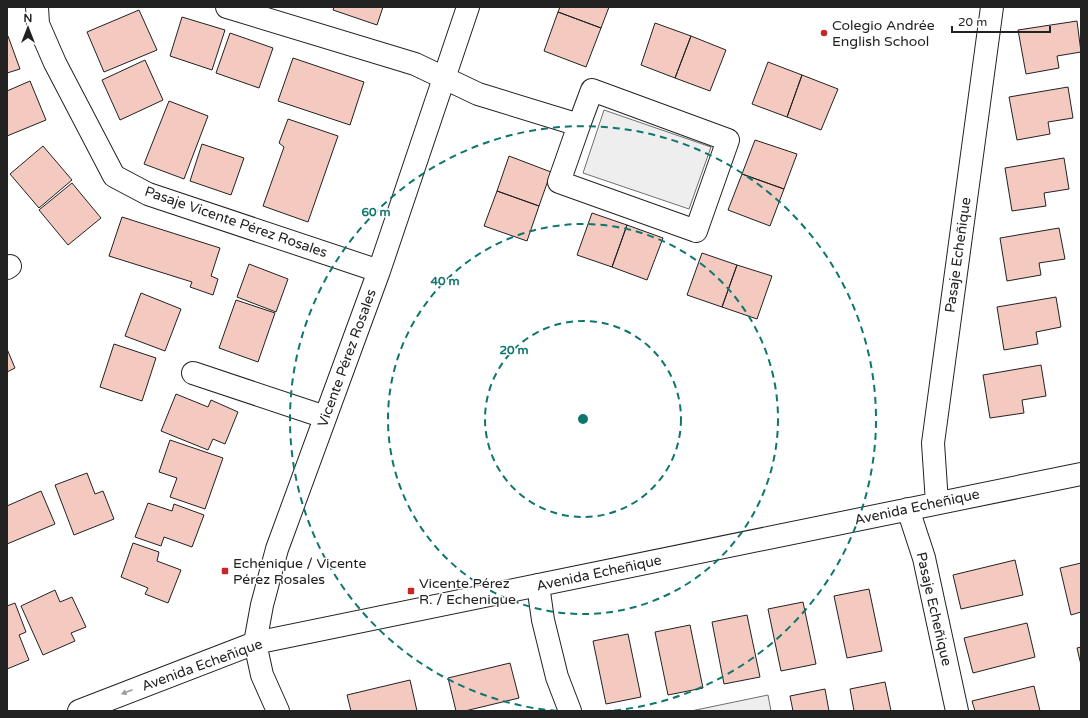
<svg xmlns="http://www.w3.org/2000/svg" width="1088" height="718" viewBox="0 0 1088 718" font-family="'Varela Round',sans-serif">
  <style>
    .green { fill: #eee; stroke: #6f6f6f }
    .building { fill: #f3c9c0; stroke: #222 }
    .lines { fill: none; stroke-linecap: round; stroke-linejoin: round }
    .minor-casing { stroke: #222; stroke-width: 24 }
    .minor { stroke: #fff; stroke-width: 22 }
    .oneway { fill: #9c9c9c }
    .ring { fill: none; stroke: #0f766e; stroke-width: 2; stroke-dasharray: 7 5 }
    .poi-dot { fill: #c62828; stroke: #fff; stroke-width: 1.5 }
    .labels { text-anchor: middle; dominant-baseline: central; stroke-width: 3; stroke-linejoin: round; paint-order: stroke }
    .poi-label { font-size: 14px; fill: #222; stroke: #fff; text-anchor: start }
    .street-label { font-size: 14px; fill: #222; stroke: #fff }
    .centre { fill: #0f766e; stroke: #fff; stroke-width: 2 }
    .ring-label { font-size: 12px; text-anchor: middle; font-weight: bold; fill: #0f766e; stroke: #fff; stroke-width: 3; stroke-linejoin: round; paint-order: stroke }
  </style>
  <rect width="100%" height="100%" fill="#fff"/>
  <path class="green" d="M604 110 711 147 689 209 583 173Z
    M768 695 771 711H691Z"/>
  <path class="building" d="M334 7H383L377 25 333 10Z
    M560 7H609L601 28 558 12Z
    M139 10 157 50 104 72 87 32Z
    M558 12 601 28 586 67 544 51Z
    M182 17 225 30 212 70 170 56Z
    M1077 21 1081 52 1057 56 1059 68 1026 74 1018 30Z
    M655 23 691 36 675 78 641 65Z
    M230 33 273 48 259 88 216 73Z
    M8 36 20 69 7 73V37Z
    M691 36 726 50 710 91 675 78Z
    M293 58 364 82 350 125 278 101Z
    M145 60 163 100 120 120 102 80Z
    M768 62 802 75 787 117 752 104Z
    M802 75 838 89 821 130 787 117Z
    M30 81 46 120 7 136V91Z
    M1068 87 1073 118 1048 122 1050 134 1017 140 1009 97Z
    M169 101 208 116 184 179 144 164Z
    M288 119 338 136 308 222 263 206 284 147 279 143Z
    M755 140 797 154 784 189 742 174Z
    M202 144 244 158 231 195 190 181Z
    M43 146 72 180 39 208 10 174Z
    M509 156 551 172 539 206 497 191Z
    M1064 158 1069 189 1044 193 1046 206 1012 211 1005 168Z
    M742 174 784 189 770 226 728 210Z
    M72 183 101 218 68 245 39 210Z
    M497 191 539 206 527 241 484 226Z
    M592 213 627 225 612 267 577 255Z
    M122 217 220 248 211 276 218 279 213 295 190 287 192 282 109 256Z
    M627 225 663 238 647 280 612 267Z
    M1059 228 1065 259 1039 263 1041 275 1007 281 1000 238Z
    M702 253 737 265 722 307 687 295Z
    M249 264 288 279 276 312 237 297Z
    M737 265 772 276 757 319 722 307Z
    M141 293 181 309 165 351 125 336Z
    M1056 297 1061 327 1036 332 1038 344 1004 350 997 307Z
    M236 300 275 313 258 362 219 348Z
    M114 344 156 358 142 401 100 387Z
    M7 349 15 368 7 372Z
    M1041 365 1046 396 1022 400 1024 413 990 418 983 375Z
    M176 394 208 407 211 400 238 412 225 444 213 439 208 450 161 431Z
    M170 440 223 458 205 509 170 497 177 478 159 472Z
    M87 473 95 494 103 491 114 519 74 535 55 485Z
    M41 491 55 524 7 544V506Z
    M148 503 172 511 174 504 204 515 192 547 164 537 161 546 135 537Z
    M133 543 159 552 157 561 181 570 168 603 145 594 148 588 121 577Z
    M1015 560 1023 595 961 609 953 575Z
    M1081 563V612L1071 615 1060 568Z
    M869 589 882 651 847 658 834 596Z
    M55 590 60 602 72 597 86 627 71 633 75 641 43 655 21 606Z
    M803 602 816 664 781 671 768 609Z
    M15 603 26 632 19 635 29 660 7 669V606Z
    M747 615 760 677 724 684 712 622Z
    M1027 623 1035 657 973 673 964 638Z
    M690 625 703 688 668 695 655 632Z
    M628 634 641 697 606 704 593 641Z
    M1081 647V665L1077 648Z
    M510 663 519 698 465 711H456L448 678Z
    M410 680 417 711H351L347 695Z
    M885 682 891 711H854L850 689Z
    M1034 686 1040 711H975L972 701Z
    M825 689 829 711H793L790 696Z"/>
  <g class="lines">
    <g class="minor-casing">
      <path id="minor" d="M37 7 38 24 55 63 114 176 148 194 379 271
        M227 7 415 64 478 94 579 125 592 90 728 140 696 231 559 182 579 125
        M7 268 10 266
        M193 373 325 417
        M937 503 933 443 992 7
        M908 509 924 558 957 711
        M538 585 543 620 557 677 570 711
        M79 711 255 643 1081 474
        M278 711 262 675 255 643 262 605 277 549 379 271 468 7"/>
    </g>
    <use href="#minor" class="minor"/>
  </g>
  <defs><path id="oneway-solid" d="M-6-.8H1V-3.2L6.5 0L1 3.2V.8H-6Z"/></defs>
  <use class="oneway" href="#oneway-solid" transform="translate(127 692) rotate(159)"/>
  <g class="ring">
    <circle cx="583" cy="419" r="98"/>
    <circle cx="583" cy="419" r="195"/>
    <path d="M557 711A293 293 0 1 1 609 711"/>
  </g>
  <g class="poi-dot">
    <circle cx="824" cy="33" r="4"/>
    <rect x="221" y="567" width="8" height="8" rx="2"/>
    <rect x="407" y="587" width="8" height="8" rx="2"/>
  </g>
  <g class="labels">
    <g class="poi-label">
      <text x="832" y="25">Colegio Andrée<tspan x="832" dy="16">English School</tspan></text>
      <text x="233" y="563">Echenique / Vicente<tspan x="233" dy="16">Pérez Rosales</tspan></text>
      <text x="419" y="583">Vicente Pérez<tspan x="419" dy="16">R. / Echenique</tspan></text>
    </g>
    <g class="street-label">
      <text transform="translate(236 222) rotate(19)">Pasaje Vicente Pérez Rosales</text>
      <text transform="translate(958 255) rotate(-82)">Pasaje Echeñique</text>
      <text transform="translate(347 358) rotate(-70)">Vicente Pérez Rosales</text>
      <text transform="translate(917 507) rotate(-12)">Avenida Echeñique</text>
      <text transform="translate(599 573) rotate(-12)">Avenida Echeñique</text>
      <text transform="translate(934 609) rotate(77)">Pasaje Echeñique</text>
      <text transform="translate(202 665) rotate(-20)">Avenida Echeñique</text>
    </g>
  </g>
  <circle cx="583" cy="419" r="6" class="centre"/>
  <g class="ring-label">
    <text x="376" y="216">60 m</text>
    <text x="445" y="285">40 m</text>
    <text x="514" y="354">20 m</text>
  </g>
  <rect width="1088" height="718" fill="none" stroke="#222222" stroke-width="16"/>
  <g transform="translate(28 28)" stroke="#ffffff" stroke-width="3" paint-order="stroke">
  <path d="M0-3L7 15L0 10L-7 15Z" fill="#222222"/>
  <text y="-6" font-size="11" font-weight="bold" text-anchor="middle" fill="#222222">N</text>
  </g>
  <path d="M952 26v6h98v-6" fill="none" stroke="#222222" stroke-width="2"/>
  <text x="958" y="26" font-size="12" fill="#222222" stroke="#ffffff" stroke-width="3" paint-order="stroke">20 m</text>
</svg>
